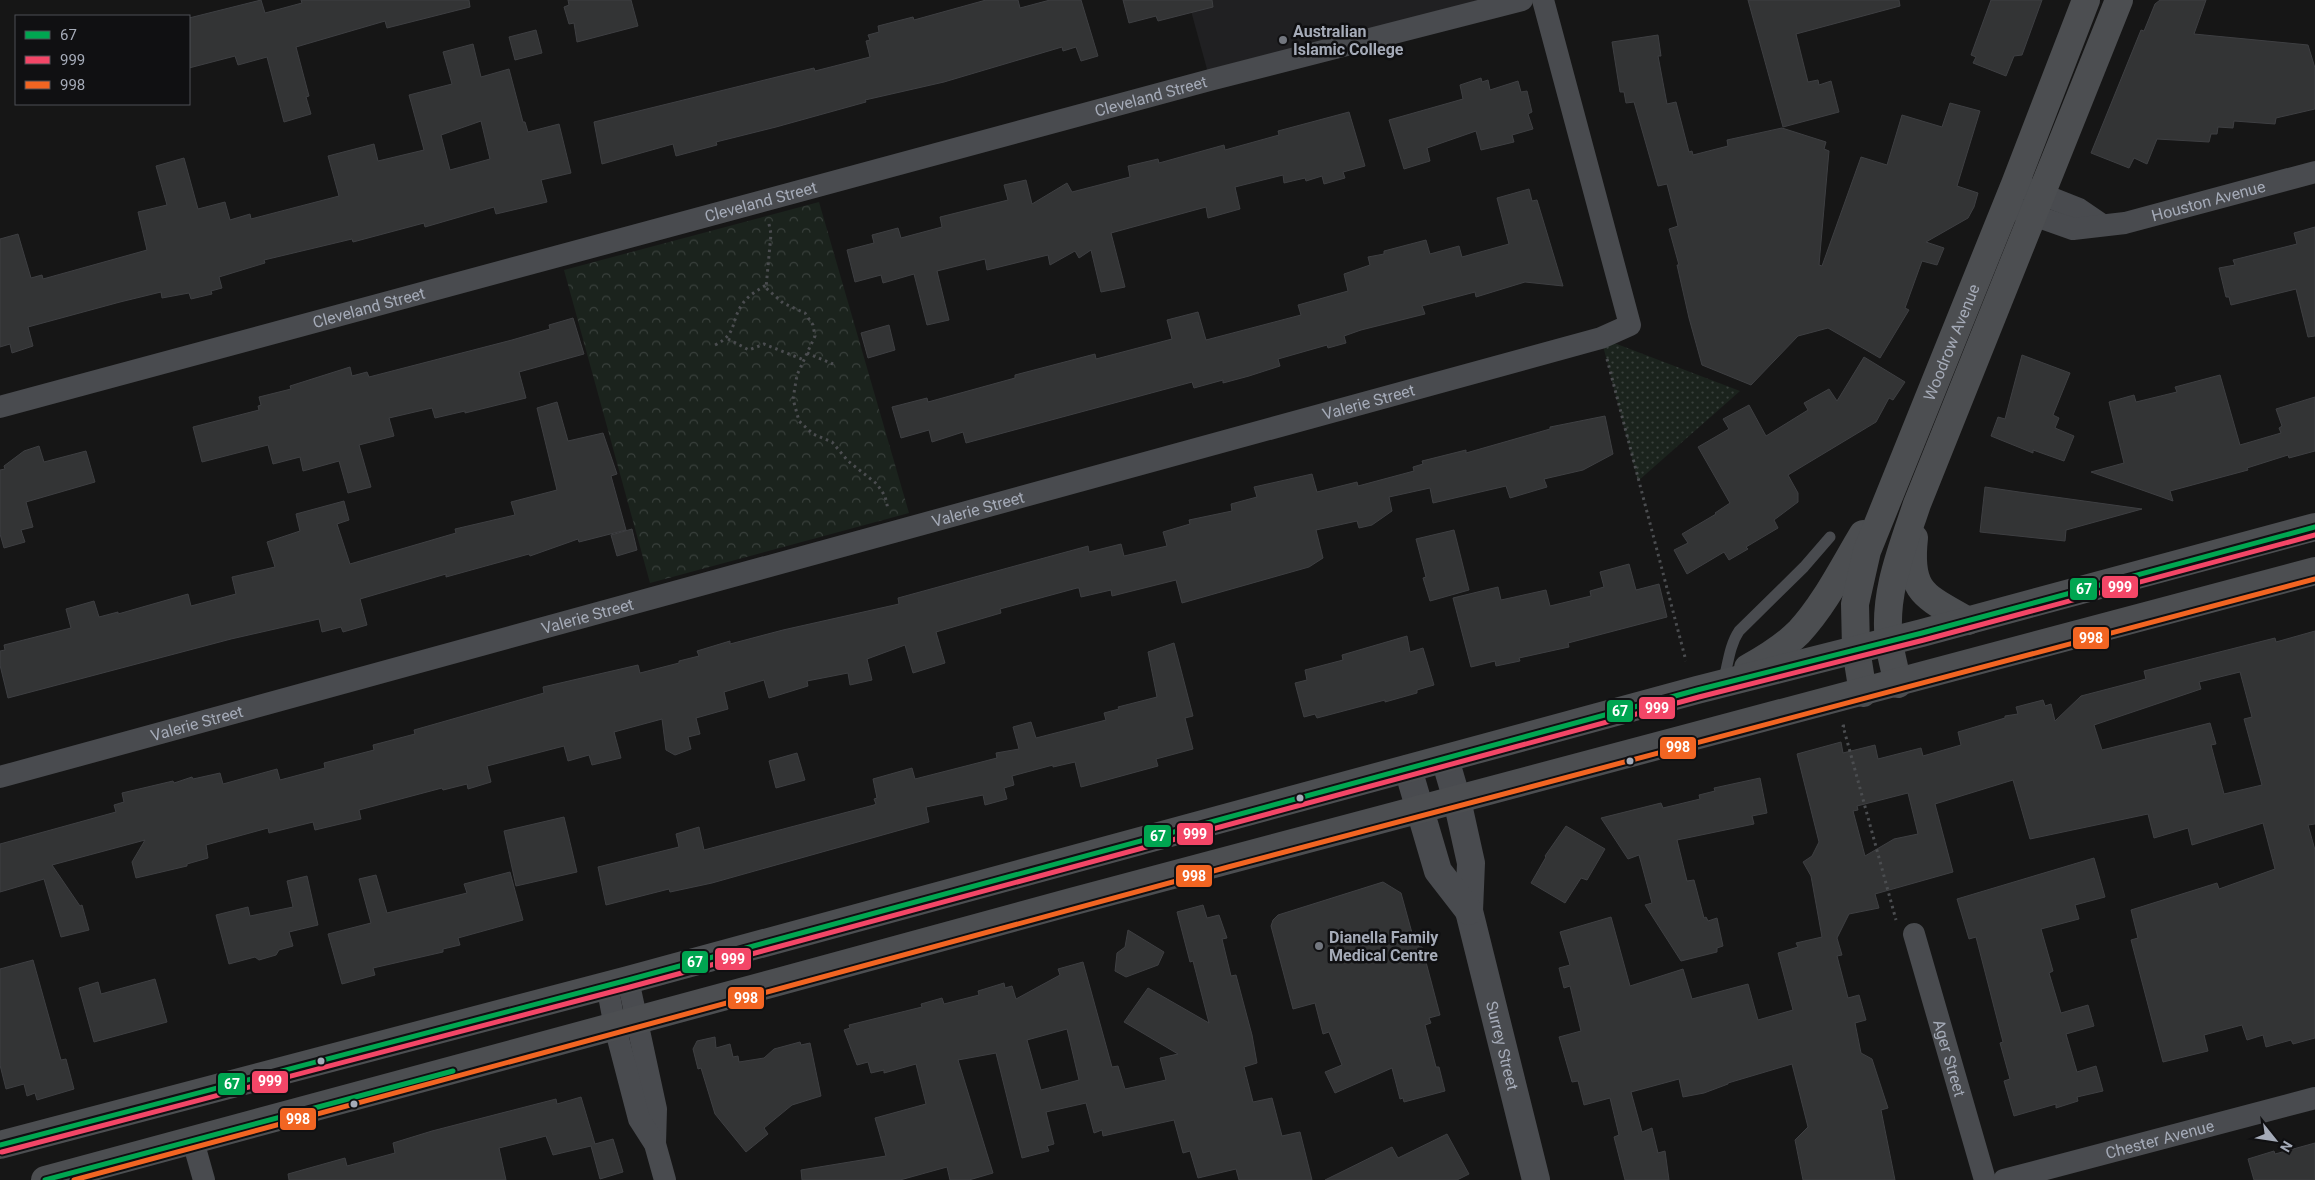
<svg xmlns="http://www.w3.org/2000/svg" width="2315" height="1180" viewBox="0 0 2315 1180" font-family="Roboto,sans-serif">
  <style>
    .built { fill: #202022 }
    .grass { fill: url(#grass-dots) }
    .forest { fill: url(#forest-crowns) }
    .building { fill: #333435; stroke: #3e3f42; fill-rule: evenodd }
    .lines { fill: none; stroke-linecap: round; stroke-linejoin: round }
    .path { stroke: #4b4d50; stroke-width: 3; stroke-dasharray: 2.5 4; stroke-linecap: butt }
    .service { stroke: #494b4f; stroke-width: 11 }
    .minor { stroke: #494b4f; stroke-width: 22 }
    .tertiary { stroke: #494b4f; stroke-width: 28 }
    .primary { stroke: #4c4e51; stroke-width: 28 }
    .bus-1-casing { stroke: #101012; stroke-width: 9 }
    .bus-2-casing { stroke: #101012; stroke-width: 9 }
    .bus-3-casing { stroke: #101012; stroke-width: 9 }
    .bus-1 { stroke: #00a651; stroke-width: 5 }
    .bus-2 { stroke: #f34667; stroke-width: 5 }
    .bus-3 { stroke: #f26522; stroke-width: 5 }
    .poi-dot { fill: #73777f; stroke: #101012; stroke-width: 2 }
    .bus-dot { fill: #a5abb8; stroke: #101012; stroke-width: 2 }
    .labels { text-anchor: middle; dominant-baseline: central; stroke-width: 5; stroke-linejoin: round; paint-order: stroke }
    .poi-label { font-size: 16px; font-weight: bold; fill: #a5abb8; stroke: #101012; text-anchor: start }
    .street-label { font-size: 16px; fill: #a5abb8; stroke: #101012 }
    .line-badge { stroke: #101012; stroke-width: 2 }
    .badge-label { font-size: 14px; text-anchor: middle; font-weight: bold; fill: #fff }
  </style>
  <defs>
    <pattern id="grass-dots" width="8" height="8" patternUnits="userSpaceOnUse" patternTransform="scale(1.25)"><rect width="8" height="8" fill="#1b231d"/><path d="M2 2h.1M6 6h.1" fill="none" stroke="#39403c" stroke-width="1.8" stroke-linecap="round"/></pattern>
    <pattern id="forest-crowns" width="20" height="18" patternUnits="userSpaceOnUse" patternTransform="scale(1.25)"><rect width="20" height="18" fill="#1b231d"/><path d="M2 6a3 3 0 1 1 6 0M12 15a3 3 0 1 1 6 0" fill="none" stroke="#39403c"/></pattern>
  </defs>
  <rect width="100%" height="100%" fill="#161616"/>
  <path class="built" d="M1188 0H1522L1210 80Z"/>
  <path class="grass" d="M1601 338 1740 391 1638 481Z"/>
  <path class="forest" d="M819 202 909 513 650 583 564 270Z"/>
  <path class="building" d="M261 0 265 13 302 3 301 0H469L470 7 387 28 385 21 296 47 309 96 306 97 311 114 284 122 267 57 238 65 235 56 189 68V18Z
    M568 0H631L638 26 577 42 574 23 569 24 564 7 569 5Z
    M986 0H1018L1020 8 1050 0H1081L1098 56 1081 61 1076 47 1063 51 1062 47 944 82 865 100 866 102 776 127 716 142 717 145 676 156 673 144 602 164 594 122 789 74 814 68 815 71 870 57 866 41 870 40 868 35 879 32 878 26 913 17 914 20Z
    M1123 0H1212L1213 7 1158 21 1156 16 1129 23Z
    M1748 0H1899L1900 6 1796 34 1808 82 1818 80 1819 85 1831 81 1839 112 1783 127Z
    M1991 0H2042L2022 55 2014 56 2006 76 1973 63 1976 57 1971 55Z
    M2160 0H2206L2194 34 2308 45 2315 68V109L2276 118 2275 124 2234 121 2233 128 2218 127 2217 134H2211L2209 142 2157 139 2147 164 2134 158 2129 168 2091 153 2141 30 2144 31 2155 4Z
    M536 30 542 53 515 60 509 37Z
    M1658 35 1661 56H1658L1667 104 1676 102 1689 152 1692 151 1693 155 1728 146 1727 140 1782 128 1826 142 1824 149 1829 151 1819 265 1822 266 1861 157 1887 165 1902 115 1942 127 1950 103 1980 111 1957 186 1978 193 1974 207 1968 218 1926 242 1944 248 1937 265 1922 261 1905 308 1909 310 1880 358 1828 328 1798 336 1751 385 1702 365 1689 318 1677 265H1679L1669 229 1678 226 1667 184 1658 186 1634 102 1626 103 1624 92H1620L1612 42Z
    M473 44 481 77 509 69 523 122H525L528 132 559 124 571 173 541 180 547 202 496 214 494 207 425 227 424 223 353 242 352 239 264 260 265 263 219 277 222 288 211 291 212 294 191 299 189 293 162 298 161 292 120 302 28 327 33 346 12 353 10 344 0 347V239L18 234 31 278 42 275 43 279 147 250 138 212 167 205 156 166 184 158 198 209 225 202 230 220 250 214 251 219 339 196 328 156 374 144 378 161 424 150 409 95 452 84 443 52ZM481 121 490 159 450 170 441 135Z
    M1481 78 1482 82 1488 80 1490 90 1518 81 1521 92 1527 91 1532 112 1528 114 1533 129 1512 135 1514 142 1481 150 1476 131 1427 148 1430 161 1404 169 1389 120 1463 99 1460 85Z
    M1349 112 1365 166 1343 172 1345 178 1324 184 1322 176 1306 181 1305 178 1284 183 1283 175 1235 187 1240 209 1208 218 1206 207 1111 233 1125 287 1101 292 1091 250 1079 258 1075 251 1050 265 1048 255 987 270 985 259 937 271 949 320 927 325 914 274 883 283 881 275 855 282 847 250 874 243 872 235 898 228 901 238 942 227 940 217 1008 200 1004 185 1026 180 1032 204 1067 183 1072 192 1130 177 1128 166 1158 159 1159 163 1224 145 1225 150 1279 135 1278 131Z
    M1529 189 1532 201 1537 200 1563 286 1525 282 1476 297 1475 292 1422 306 1425 314 1361 330 1344 336 1346 343 1328 348 1327 345 1278 359 1280 366 1249 376 1223 383V380L1194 388 1192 382 966 443 963 432 932 442 929 430 901 438 892 407 927 398 928 402 1015 378V375L1095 354 1096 359 1172 339 1167 320 1198 312 1206 340 1301 315 1298 305 1348 291 1344 274 1370 265 1368 257 1384 254V251L1426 240 1430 254 1459 246 1462 257 1509 244 1497 198Z
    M2315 227V336L2308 337 2296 289 2231 305 2229 297H2226L2219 268 2235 265 2233 260 2297 244 2294 233Z
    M573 318 584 354 519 372 526 398 465 413V411L435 418 432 408 389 418 394 436 359 445 371 487 348 493 339 461 303 471 300 457 273 464 268 445 202 462 193 427 259 410 258 406 261 405 259 397 291 389 290 386 350 367 352 376 367 372 369 377 512 340 550 329 549 325Z
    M889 325 895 350 868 358 861 333Z
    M2022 355 2070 373 2053 415 2059 418 2055 428 2074 436 2064 461 2033 450V453L1991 436 1998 417 2005 419Z
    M1864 357 1905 382 1893 400 1889 398 1876 422 1788 475 1798 493V502L1774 520 1778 528 1746 547 1748 549 1729 560 1724 552 1687 574 1674 550 1688 543 1682 534 1716 514 1715 513 1730 503 1698 447 1729 429 1723 419 1749 405 1766 436 1808 410 1804 403 1829 389 1837 401Z
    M2220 375 2240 445 2281 433 2279 428 2282 426 2276 409 2315 397V451L2289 458 2288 455 2247 468 2248 470 2170 491 2173 501 2091 472 2124 463 2109 402 2134 395 2136 402 2177 392 2175 387Z
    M557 402 568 441 603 433 617 474 611 476 626 530 579 542 578 539 530 556 529 554 446 577V574L360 599 367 625 343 632 341 627 322 632 319 619 231 639 8 698 0 665V651L5 650 4 645 71 628 66 609 94 601 99 617 118 612V614L188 594 191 606 236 594 232 577 275 567 267 542 300 531 296 514 344 501 349 520 337 524 350 564 456 533 455 529 515 515 511 502 557 490 537 408Z
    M1605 416 1613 454 1583 470 1544 479 1547 487 1510 498 1506 486 1433 503 1430 488 1389 497 1392 511 1372 525 1359 528 1357 521 1316 530 1323 558 1309 567 1182 603 1176 580 1112 596 1111 590 1081 597 1079 588H1077L1000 609 1001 613 936 632 945 663 913 673 905 645 867 659 872 680 850 685 848 673 807 681 808 686 769 698 764 680 724 692 728 709 696 718 700 734 688 737 691 749 675 755 666 750 662 719 614 732 621 758 592 765 589 755 568 761 564 746 487 766 491 782 468 789 467 784 443 790 442 788 359 810 361 819 315 830 313 822 269 833 268 828 206 845 208 858 187 864V866L136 878 132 862 145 840 52 865 80 906 82 905 89 930 61 937 44 879 0 892V844L116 812 114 805 124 802 122 793 173 781 174 783 192 777 193 779 220 773 223 784 277 769 280 780 325 768 324 763 374 750 373 745 415 734 414 730 544 693 543 687 638 665 640 673 679 663V661L699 656 697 651 730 641V644L783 630 899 604 898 598 1088 546 1089 552 1121 544 1124 556 1167 546 1163 532 1190 524 1189 520 1232 511 1231 504 1257 497 1254 487 1312 474 1317 492 1357 482 1358 486 1414 471 1413 467 1423 464 1422 461 1466 450V453L1550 429V427Z
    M39 446 44 462 86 451 95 482 26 502 33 527 21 530 25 542 4 548 0 534V470L5 469 4 466 24 451Z
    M1985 487 2019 492 2142 509 2066 530 2065 541 1980 532Z
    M632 529 637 550 617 556 611 535Z
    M1454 530 1469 590 1430 601 1423 578 1426 577 1416 539Z
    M1629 564 1636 590 1659 584 1667 617 1568 643 1569 647 1519 658 1520 661 1496 666 1495 661 1471 667 1453 598 1498 587 1501 600 1546 590 1550 606 1591 596 1590 591 1604 587 1600 572Z
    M2315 631V824L2308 825 2315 850V1038L2293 1044 2291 1040 2266 1047 2263 1035 2247 1040 2242 1025 2204 1035 2208 1051 2163 1062 2131 940 2138 938 2131 910 2217 883 2219 889 2275 869 2263 823 2192 845 2188 828 2154 838 2148 814 2030 839 2013 780 1935 804 1953 872 1875 894 1879 908 1849 914 1837 938 1842 955 1837 956 1848 998 1859 995 1866 1020 1855 1023 1861 1053 1872 1059 1888 1108 1881 1110 1895 1180H1803L1795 1140 1808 1127 1792 1064 1728 1083V1084L1704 1093 1683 1097 1679 1079 1631 1092 1642 1132 1652 1128 1658 1153 1665 1151 1669 1180H1625L1614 1137 1619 1135 1610 1098 1584 1105 1578 1081 1572 1082 1559 1037 1581 1031 1570 986 1564 988 1559 968 1570 965 1560 932 1611 917 1630 986 1683 969 1692 999 1748 984 1758 1020 1793 1010 1778 953 1798 947 1796 943 1822 937 1811 876 1803 862 1812 856 1819 842 1797 754 1841 742 1843 753 1875 745 1878 759 1921 748 1923 756 1961 745 1958 732 2005 718V716L2018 714 2016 707 2043 700 2045 706 2051 704 2055 721 2081 696 2146 679 2144 671 2275 638 2276 642ZM2240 672 2252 717 2244 719 2262 785 2224 794 2211 745 2216 744 2210 723 2102 750 2094 725 2201 689 2199 682ZM1908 793 1918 834 1894 839 1865 856 1853 811 1858 810 1857 806Z
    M1407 636 1410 652 1423 648 1434 685 1417 690V693L1385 702V700L1317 718 1315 714 1304 717 1295 683 1307 680 1305 670 1343 660 1342 655Z
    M1174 643 1193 716 1185 718 1193 749 1156 759 1158 766 1081 787 1075 762 1053 767V765L1012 776 1014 785 1004 788 1007 799 985 805 983 795 926 807 929 822 911 827 712 883 670 892 669 889 606 905 598 867 679 847 676 834 699 827 704 850 874 805 876 804 874 799 877 798 873 779 912 768 915 779 997 758 996 753 1019 749 1013 727 1031 722 1036 738 1106 720 1104 713 1119 709 1118 707 1157 697 1148 652Z
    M797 753 805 780 776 788 769 761Z
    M1760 778 1767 813 1752 816 1754 824 1677 840 1687 881 1694 880 1704 918 1706 917 1708 921 1717 918 1723 946 1717 948V952L1681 961 1645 905 1652 903 1639 855 1628 859 1601 818 1661 803 1663 808 1700 799 1699 795 1715 791 1714 788Z
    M564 817 577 872 516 886 504 831Z
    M1566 826 1605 849 1587 880 1581 878 1565 903 1531 883 1546 857 1545 856Z
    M2094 858 2105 897 2075 905 2079 919 2041 929 2053 971 2049 973 2061 1013 2088 1005 2094 1026 2066 1034 2077 1072 2096 1066 2103 1091 2077 1097 2078 1101 2056 1108V1104L2014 1116 2004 1081 2010 1079 2000 1043 2003 1042 1976 937 1969 939 1957 899Z
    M510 872 523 920 458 938 460 945 443 949V952L373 968 375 975 342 984 328 934 371 923 359 879 376 875 387 913 467 893 464 884Z
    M307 876 318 925 289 932 293 946 279 950 276 955 259 960 255 957 229 964 216 915 248 907 250 916 293 907 287 881Z
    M1383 882 1401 893 1412 933 1416 932 1419 947H1422L1440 1015 1429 1018 1431 1023 1425 1025 1436 1067H1439L1445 1091 1404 1102 1403 1098 1400 1099 1392 1068 1335 1093 1325 1072 1342 1065 1329 1032 1323 1034 1315 1003 1293 1009 1271 926 1273 920 1278 915Z
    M1203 905 1207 918 1219 915 1227 938 1222 939 1231 976 1236 975 1252 1035 1257 1063 1244 1067 1253 1102 1272 1098 1282 1136 1300 1132 1312 1180H1239L1236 1169 1198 1178 1190 1151 1183 1153 1174 1120 1103 1136 1102 1130 1094 1133 1086 1103 1046 1112 1054 1144 1047 1146 1049 1151 1022 1158 996 1053 958 1060 993 1173 969 1180H950L947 1167 900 1180H802L801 1170 886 1156 875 1118 926 1104 916 1064 884 1073V1070L871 1073 868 1062 857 1065 844 1030 850 1028 849 1025 922 1007 921 1004 942 998 944 1004 979 995 978 991 1004 983 1005 988 1012 986 1016 999 1060 975 1058 969 1083 962 1112 1067 1118 1066 1125 1089 1166 1080 1160 1058 1178 1054 1124 1022 1148 988 1209 1023 1193 961 1190 962 1177 912ZM1067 1029 1079 1080 1041 1090 1027 1040Z
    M1128 930 1164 952 1158 965 1126 977 1115 971 1117 953 1125 947Z
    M33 960 61 1060 66 1059 74 1089 37 1100 35 1093 27 1096 24 1084 6 1089 0 1065V969Z
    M155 979 167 1022 94 1042 79 988 98 982 101 994Z
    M715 1037 716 1048 730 1044 733 1057 738 1056 739 1062 764 1058 774 1049 800 1042 801 1045 810 1043 821 1096 792 1105 764 1128 768 1134 746 1152 715 1114 701 1068 698 1069 693 1049 697 1041Z
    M581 1097 595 1144 613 1139 623 1172 600 1179 591 1146 553 1155 546 1136 499 1148 506 1180H289L288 1174 345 1158 347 1166 395 1153 393 1143 432 1131 556 1099 557 1104Z
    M1447 1134 1469 1174 1457 1180H1325L1392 1147 1398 1158Z
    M2315 1143V1180H2254L2248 1159 2274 1151 2275 1154Z"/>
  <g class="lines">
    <path class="path" d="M769 224 771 234 766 288 783 303 805 313 813 325 815 336 797 375 793 399 799 421 813 434 832 442 848 461 877 484 885 496 888 509
      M728 339 749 350 764 344 804 360
      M715 345C738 334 730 321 743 303 749 295 758 290 766 285
      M807 353 833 364
      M1607 359 1686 661
      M1845 726H1843L1896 920"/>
    <path class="service" d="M1723 683C1728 665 1729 646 1739 631L1804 567 1830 537"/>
    <g class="minor">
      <path d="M2026 188 2079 209 2101 224"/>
      <path id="s1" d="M2016 209 2073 229 2125 223 2315 172"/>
      <path id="s2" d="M0 407 1210 80 1522 0"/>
      <path id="s3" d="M0 777 1601 338 1630 325 1543 0"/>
      <path id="s4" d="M1914 934 1985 1180"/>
      <path d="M628 980 656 1109 655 1144"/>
      <path d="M607 985 615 1027 639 1119 655 1144 665 1180"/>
      <path d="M193 1141 204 1180"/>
      <path id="s5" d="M2004 1180 2315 1098"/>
    </g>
    <g class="tertiary">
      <path id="s6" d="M1445 759 1457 800 1471 863 1469 911 1536 1180"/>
      <path d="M1408 769 1438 871 1469 911"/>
    </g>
    <g class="primary">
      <path d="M1914 538C1908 593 1925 596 1968 621"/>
      <path d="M1748 668C1766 658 1784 647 1799 632 1825 604 1843 567 1863 534"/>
      <path d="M1898 684C1895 670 1891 656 1889 642 1883 594 1902 549 1917 504L2119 0"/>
      <path id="s7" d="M1863 693 1856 649 1855 604 1867 551 2015 184 2086 0"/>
      <path d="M0 1145 628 980 1697 690 1922 633 2315 527"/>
      <path d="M45 1180C387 1090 729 995 1071 902 1485 790 1901 683 2315 571"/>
    </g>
    <g class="bus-1-casing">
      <path id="bus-1" d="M0 1145 628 980 1697 690 1922 633 2315 527
        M45 1180 453 1071"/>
    </g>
    <g class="bus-2-casing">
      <path id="bus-2" d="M2 1152 630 987 1699 697 1924 640 2315 535"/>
    </g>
    <g class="bus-3-casing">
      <path id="bus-3" d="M74 1180 1228 867 2315 579"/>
    </g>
    <use href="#bus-1" class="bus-1"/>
    <use href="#bus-2" class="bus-2"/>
    <use href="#bus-3" class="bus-3"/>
  </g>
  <g class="poi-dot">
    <circle cx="1283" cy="40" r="5"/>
    <circle cx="1319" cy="946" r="5"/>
  </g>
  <g class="bus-dot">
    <circle cx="1630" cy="761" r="4.5"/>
    <circle cx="1300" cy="798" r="4.5"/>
    <circle cx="321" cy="1061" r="4.5"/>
    <circle cx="354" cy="1104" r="4.5"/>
  </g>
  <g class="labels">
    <g class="poi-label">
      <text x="1293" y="31">Australian<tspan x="1293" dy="18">Islamic College</tspan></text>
      <text x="1329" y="937">Dianella Family<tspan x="1329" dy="18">Medical Centre</tspan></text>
    </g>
    <g class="street-label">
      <text stroke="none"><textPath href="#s2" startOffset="1192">Cleveland Street</textPath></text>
      <text stroke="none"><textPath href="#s1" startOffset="199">Houston Avenue</textPath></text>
      <text stroke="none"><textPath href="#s2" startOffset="788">Cleveland Street</textPath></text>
      <text stroke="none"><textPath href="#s2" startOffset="382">Cleveland Street</textPath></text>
      <text stroke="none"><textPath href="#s7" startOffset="369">Woodrow Avenue</textPath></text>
      <text stroke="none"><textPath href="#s3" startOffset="1419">Valerie Street</textPath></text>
      <text stroke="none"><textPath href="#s3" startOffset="1014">Valerie Street</textPath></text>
      <text stroke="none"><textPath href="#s3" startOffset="609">Valerie Street</textPath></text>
      <text stroke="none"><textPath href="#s3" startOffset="204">Valerie Street</textPath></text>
      <text stroke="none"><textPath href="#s6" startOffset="294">Surrey Street</textPath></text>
      <text stroke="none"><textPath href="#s4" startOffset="129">Ager Street</textPath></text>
      <text stroke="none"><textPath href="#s5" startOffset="161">Chester Avenue</textPath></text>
    </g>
  </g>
  <g class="line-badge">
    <rect x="2101" y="575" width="38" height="24" rx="5" fill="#f34667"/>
    <rect x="2069" y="577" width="29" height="24" rx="5" fill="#00a651"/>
    <rect x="2072" y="626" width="38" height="24" rx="5" fill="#f26522"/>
    <rect x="1638" y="696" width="38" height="24" rx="5" fill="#f34667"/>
    <rect x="1606" y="699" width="28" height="24" rx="5" fill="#00a651"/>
    <rect x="1659" y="736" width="38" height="24" rx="5" fill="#f26522"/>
    <rect x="1176" y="822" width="38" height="24" rx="5" fill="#f34667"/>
    <rect x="1143" y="824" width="29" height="24" rx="5" fill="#00a651"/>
    <rect x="1175" y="864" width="38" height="24" rx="5" fill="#f26522"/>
    <rect x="714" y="947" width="38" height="24" rx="5" fill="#f34667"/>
    <rect x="681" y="950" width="28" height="24" rx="5" fill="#00a651"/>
    <rect x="727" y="986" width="38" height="24" rx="5" fill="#f26522"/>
    <rect x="251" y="1070" width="38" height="24" rx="5" fill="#f34667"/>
    <rect x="217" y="1072" width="29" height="24" rx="5" fill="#00a651"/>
    <rect x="279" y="1107" width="38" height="24" rx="5" fill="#f26522"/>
  </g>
  <g class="badge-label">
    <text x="2120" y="592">999</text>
    <text x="2084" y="594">67</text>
    <text x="2091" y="643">998</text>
    <text x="1657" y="713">999</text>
    <text x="1620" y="716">67</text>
    <text x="1678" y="752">998</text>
    <text x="1195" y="839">999</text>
    <text x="1158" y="841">67</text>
    <text x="1194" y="881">998</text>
    <text x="733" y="964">999</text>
    <text x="695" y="967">67</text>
    <text x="746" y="1003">998</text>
    <text x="270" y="1086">999</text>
    <text x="232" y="1089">67</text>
    <text x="298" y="1124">998</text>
  </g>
  <rect x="15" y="15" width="175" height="90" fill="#101012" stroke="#4c4e54"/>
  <rect x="25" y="31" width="25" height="8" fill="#00a651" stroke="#4c4e54"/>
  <text x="60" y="40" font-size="15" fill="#a5abb8">67</text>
  <rect x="25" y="56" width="25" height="8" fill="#f34667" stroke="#4c4e54"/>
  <text x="60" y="65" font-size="15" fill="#a5abb8">999</text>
  <rect x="25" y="81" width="25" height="8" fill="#f26522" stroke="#4c4e54"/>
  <text x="60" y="90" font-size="15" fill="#a5abb8">998</text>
  <g transform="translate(2275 1140) rotate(120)" stroke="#101012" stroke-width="4" paint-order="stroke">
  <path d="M0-4L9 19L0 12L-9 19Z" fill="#a5abb8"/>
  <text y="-8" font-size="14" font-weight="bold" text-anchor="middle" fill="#a5abb8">N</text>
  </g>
</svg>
